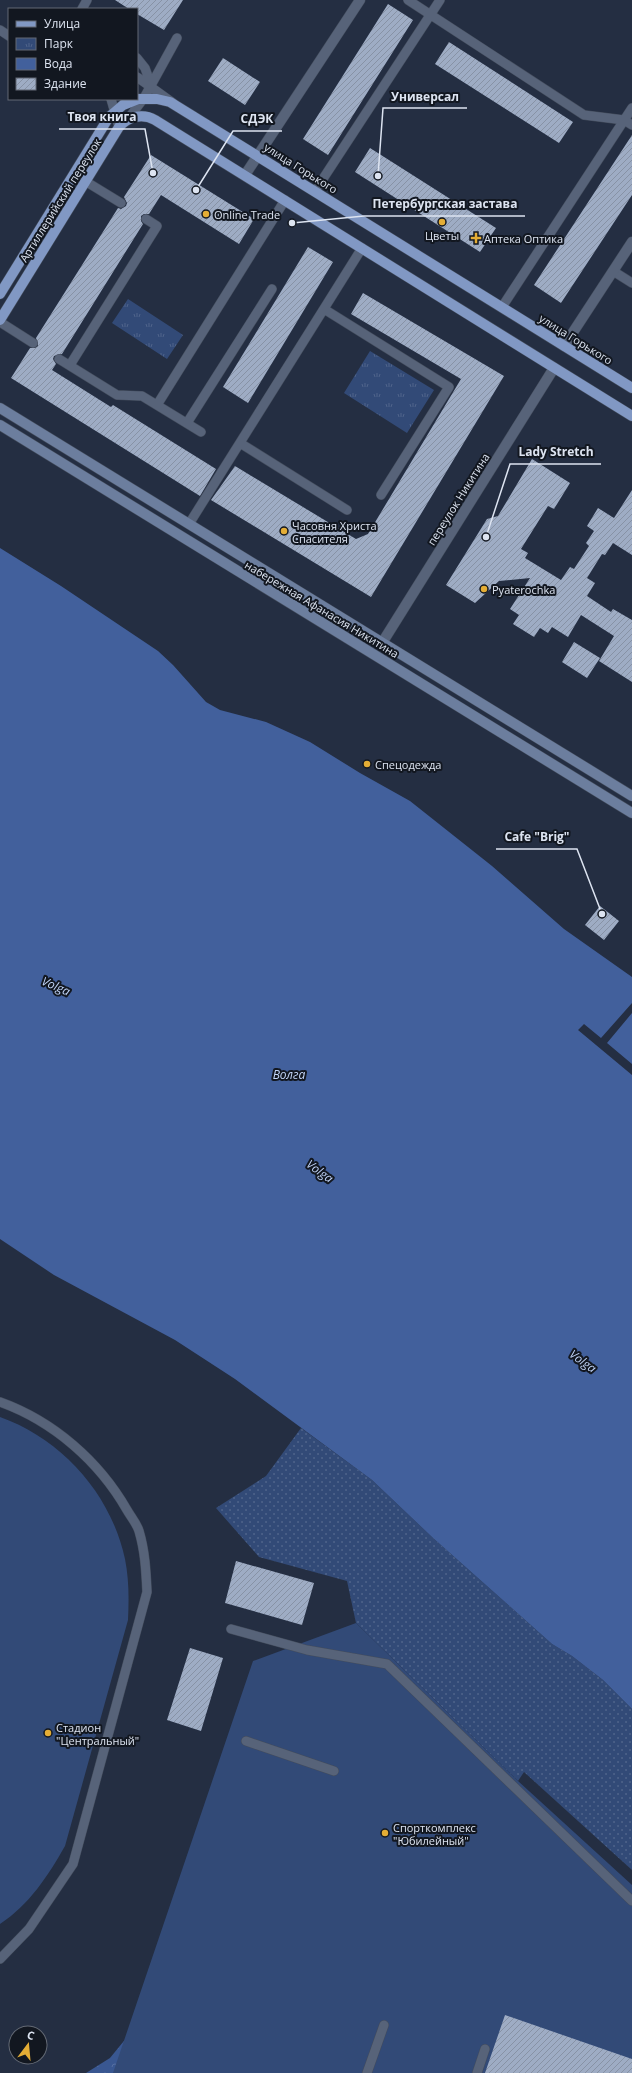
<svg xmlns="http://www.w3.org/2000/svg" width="632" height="2073" viewBox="0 0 632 2073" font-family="'Open Sans',sans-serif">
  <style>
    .grass { fill: url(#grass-dots) }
    .forest { fill: url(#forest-crowns) }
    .park { fill: url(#park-tufts) }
    .pitch { fill: #324a77 }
    .water { fill: #42609c }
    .pier { fill: #242e42 }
    .building { fill: url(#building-hatch) }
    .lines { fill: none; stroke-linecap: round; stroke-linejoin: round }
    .lane-casing { stroke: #434c5c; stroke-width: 10 }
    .street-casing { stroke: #434c5c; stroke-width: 11 }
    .secondary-casing { stroke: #434c5c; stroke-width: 11 }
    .primary-casing { stroke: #434c5c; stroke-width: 11 }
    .lane { stroke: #576379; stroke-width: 9 }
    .street { stroke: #576379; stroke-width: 10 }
    .secondary { stroke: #6c7e9e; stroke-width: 10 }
    .primary { stroke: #8198c4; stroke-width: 10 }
    .poi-dot { fill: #e4ad35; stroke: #121720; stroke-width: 1.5 }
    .labels { text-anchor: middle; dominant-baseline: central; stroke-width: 4; stroke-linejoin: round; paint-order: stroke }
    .street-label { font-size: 11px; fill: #dde4f1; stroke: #121720 }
    .poi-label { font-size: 11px; fill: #dde4f1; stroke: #121720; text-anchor: start }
    .water-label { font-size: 12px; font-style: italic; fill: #c2d5f8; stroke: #121720 }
    .leader { fill: none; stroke: #dde4f1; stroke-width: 1.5 }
    .callout-dot { fill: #dde4f1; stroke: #121720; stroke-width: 1.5 }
    .callout-label { font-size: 12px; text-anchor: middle; font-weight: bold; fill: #dde4f1; stroke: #121720; stroke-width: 4; stroke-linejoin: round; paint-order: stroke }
  </style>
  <defs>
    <pattern id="grass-dots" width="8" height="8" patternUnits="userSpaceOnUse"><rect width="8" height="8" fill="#324a77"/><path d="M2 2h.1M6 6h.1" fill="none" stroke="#4f648b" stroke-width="1.8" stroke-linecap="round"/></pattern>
    <pattern id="forest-crowns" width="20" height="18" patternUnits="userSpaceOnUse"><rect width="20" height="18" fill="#395791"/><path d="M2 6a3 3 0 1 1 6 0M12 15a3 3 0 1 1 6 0" fill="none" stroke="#556fa1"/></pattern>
    <pattern id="park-tufts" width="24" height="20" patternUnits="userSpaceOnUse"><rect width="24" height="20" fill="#324a77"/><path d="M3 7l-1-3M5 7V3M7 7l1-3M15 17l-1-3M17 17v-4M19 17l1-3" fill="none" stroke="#4f648b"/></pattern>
    <pattern id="building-hatch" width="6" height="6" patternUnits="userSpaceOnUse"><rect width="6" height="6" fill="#9eacc4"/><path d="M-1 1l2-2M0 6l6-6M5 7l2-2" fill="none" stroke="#8792a5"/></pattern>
  </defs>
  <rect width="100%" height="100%" fill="#242e42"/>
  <path class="grass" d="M301 1428 372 1480 433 1538 552 1644 572 1656 603 1680 632 1709V1870L524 1772 518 1781 356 1623 347 1581 259 1557 216 1508 266 1476Z"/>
  <path class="forest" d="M137 2025 136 2073H86L110 2058Z"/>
  <path class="park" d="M128 299 183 335 167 359 112 323Z
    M370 351 434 390 407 433 344 393Z"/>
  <path class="pitch" d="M0 1417C62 1439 111 1494 125 1559 129 1579 129 1599 128 1620L65 1846C48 1876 29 1905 0 1924Z
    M356 1623 518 1781 632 1885V2073H113L253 1661Z"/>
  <path class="water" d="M0 548 61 586 158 651 173 665 206 702 220 710 266 722 310 742 360 773 410 801 492 866 564 929 632 977V1709L603 1680 572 1656 552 1644 433 1538 372 1480 235 1379 175 1340 54 1275 0 1239Z"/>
  <path class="pier" d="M632 1003V1013L607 1043 632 1064V1075L578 1030 584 1024 601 1038Z"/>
  <path class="building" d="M115 0H183L164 30 137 14V9H129Z
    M388 4 413 20 328 155 303 139Z
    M449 42 573 122 559 143 435 64Z
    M223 58 260 82 245 105 208 81Z
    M632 135V195L561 303 534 285Z
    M370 148 496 228 480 252 355 172Z
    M151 155 254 219 239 244 161 195 149 214H144L141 216V221L143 224 62 354 54 356 53 359 56 364 52 370 111 407 113 405 216 469 200 496 11 378 30 348H35L38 346 36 338 118 208 121 209 126 206 127 203 124 197Z
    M308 247 333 262 248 403 223 387Z
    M363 293 504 376 371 597 211 500 235 466 356 539 368 534 461 379 351 314Z
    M532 459 570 483 554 509 548 506 521 549 528 553 525 558 561 580 570 567 574 569 589 546 586 543 594 531 587 526 598 508 614 518 632 490V555L613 543 605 555 602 554 587 578 595 583 587 596 611 612 613 609 632 620V682L599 661 614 636 581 615 568 637 552 627 548 633 540 628 534 637 513 624 519 615 510 609 530 578 499 581 475 603 446 585 487 519 498 516Z
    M574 642 600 658 587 678 562 662Z
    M600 906 619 921 604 940 585 925Z
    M236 1561 314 1583 302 1625 225 1603Z
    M190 1648 223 1658 201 1731 167 1720Z
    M505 2015 632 2059V2073H485Z"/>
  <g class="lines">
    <g class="lane-casing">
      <path id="lane" d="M408 0 584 115 624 120 632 125
        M82 9 87 0
        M0 30 9 36
        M137 58 145 68 151 85
        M137 77 173 103
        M111 99 119 127
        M128 119 144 98 177 38
        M85 181 121 203
        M315 191 440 0
        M613 271 632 283
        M502 307 632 108
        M324 309 449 387 381 495
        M0 322 33 343
        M59 359 117 395 142 396 201 432
        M70 365 157 226 146 219
        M157 405 285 200
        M187 423 272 289
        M240 443 347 510
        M189 524 362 248
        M0 1402C53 1421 99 1461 127 1510 131 1517 137 1524 139 1531 145 1551 146 1571 147 1592L73 1864 29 1929 0 1959
        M231 1629 307 1650 387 1664 632 1901
        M246 1741 334 1771
        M367 2073 384 2025
        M477 2073 485 2049"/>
    </g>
    <g class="street-casing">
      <path id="street" d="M245 175 360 0
        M564 346 632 242
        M382 643 554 368"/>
    </g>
    <g class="secondary-casing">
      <path id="secondary" d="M0 408 632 796
        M0 425 632 813"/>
    </g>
    <g class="primary-casing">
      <path id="primary" d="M0 294 109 117 123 105 138 99H157L170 102 632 388
        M0 320 119 127C128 116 143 113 155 120L632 416"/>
    </g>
    <use href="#lane" class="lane"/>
    <use href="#street" class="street"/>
    <use href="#secondary" class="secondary"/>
    <use href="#primary" class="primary"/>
  </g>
  <g class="poi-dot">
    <circle cx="206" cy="214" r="4"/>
    <circle cx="442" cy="222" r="4"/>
    <path d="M474 232h4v4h4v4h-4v4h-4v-4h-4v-4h4z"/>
    <circle cx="284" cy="531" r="4"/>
    <circle cx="484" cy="589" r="4"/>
    <circle cx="367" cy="764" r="4"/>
    <circle cx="48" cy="1733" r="4"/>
    <circle cx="385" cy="1833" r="4"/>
  </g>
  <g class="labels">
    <g class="street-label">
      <text transform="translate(301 168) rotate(32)">улица Горького</text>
      <text transform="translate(60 200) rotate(-58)">Артиллерийский переулок</text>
      <text transform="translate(576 339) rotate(32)">улица Горького</text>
      <text transform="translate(458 499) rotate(-58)">переулок Никитина</text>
      <text transform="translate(322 609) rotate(31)">набережная Афанасия Никитина</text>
    </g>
    <g class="poi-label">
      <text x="214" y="214">Online Trade</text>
      <text x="442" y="235" text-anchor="middle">Цветы</text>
      <text x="484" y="238">Аптека Оптика</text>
      <text x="292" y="525">Часовня Христа<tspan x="292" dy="13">Спасителя</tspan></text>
      <text x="492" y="589">Pyaterochka</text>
      <text x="375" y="764">Спецодежда</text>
      <text x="56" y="1727">Стадион<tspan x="56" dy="13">"Центральный"</tspan></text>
      <text x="393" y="1827">Спорткомплекс<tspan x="393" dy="13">"Юбилейный"</tspan></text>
    </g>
    <g class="water-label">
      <text transform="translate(56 986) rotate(24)">Volga</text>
      <text x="289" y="1074">Волга</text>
      <text transform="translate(320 1171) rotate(36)">Volga</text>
      <text transform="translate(583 1361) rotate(36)">Volga</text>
    </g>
  </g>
  <path class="leader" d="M378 176L383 108H467M153 173L145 129H59M196 190L233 131H282M292 223L364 216H525M486 537L510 464H601M602 914L577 849H496"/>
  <g class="callout-dot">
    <circle cx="378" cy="176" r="4"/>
    <circle cx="153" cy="173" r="4"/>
    <circle cx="196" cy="190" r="4"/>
    <circle cx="292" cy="223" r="4"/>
    <circle cx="486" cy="537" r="4"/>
    <circle cx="602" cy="914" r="4"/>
  </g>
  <g class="callout-label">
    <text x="425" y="101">Универсал</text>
    <text x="102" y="121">Твоя книга</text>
    <text x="257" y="123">СДЭК</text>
    <text x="445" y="208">Петербургская застава</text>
    <text x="556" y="456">Lady Stretch</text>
    <text x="537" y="841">Cafe "Brig"</text>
  </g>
  <rect x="8" y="8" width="130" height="92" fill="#121720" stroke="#636974"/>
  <rect x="16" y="21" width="20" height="6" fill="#8198c4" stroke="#636974"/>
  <text x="44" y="28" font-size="12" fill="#dde4f1">Улица</text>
  <rect x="16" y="38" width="20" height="12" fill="url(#park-tufts)" stroke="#636974"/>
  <text x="44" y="48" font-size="12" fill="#dde4f1">Парк</text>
  <rect x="16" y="58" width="20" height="12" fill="#42609c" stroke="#636974"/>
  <text x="44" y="68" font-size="12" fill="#dde4f1">Вода</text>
  <rect x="16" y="78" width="20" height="12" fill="url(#building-hatch)" stroke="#636974"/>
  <text x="44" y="88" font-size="12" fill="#dde4f1">Здание</text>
  <g transform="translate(28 2045) rotate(16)"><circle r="19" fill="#121720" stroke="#636974"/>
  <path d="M0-3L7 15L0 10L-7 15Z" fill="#e4ad35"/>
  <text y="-6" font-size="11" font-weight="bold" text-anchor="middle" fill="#dde4f1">С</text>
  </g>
</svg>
